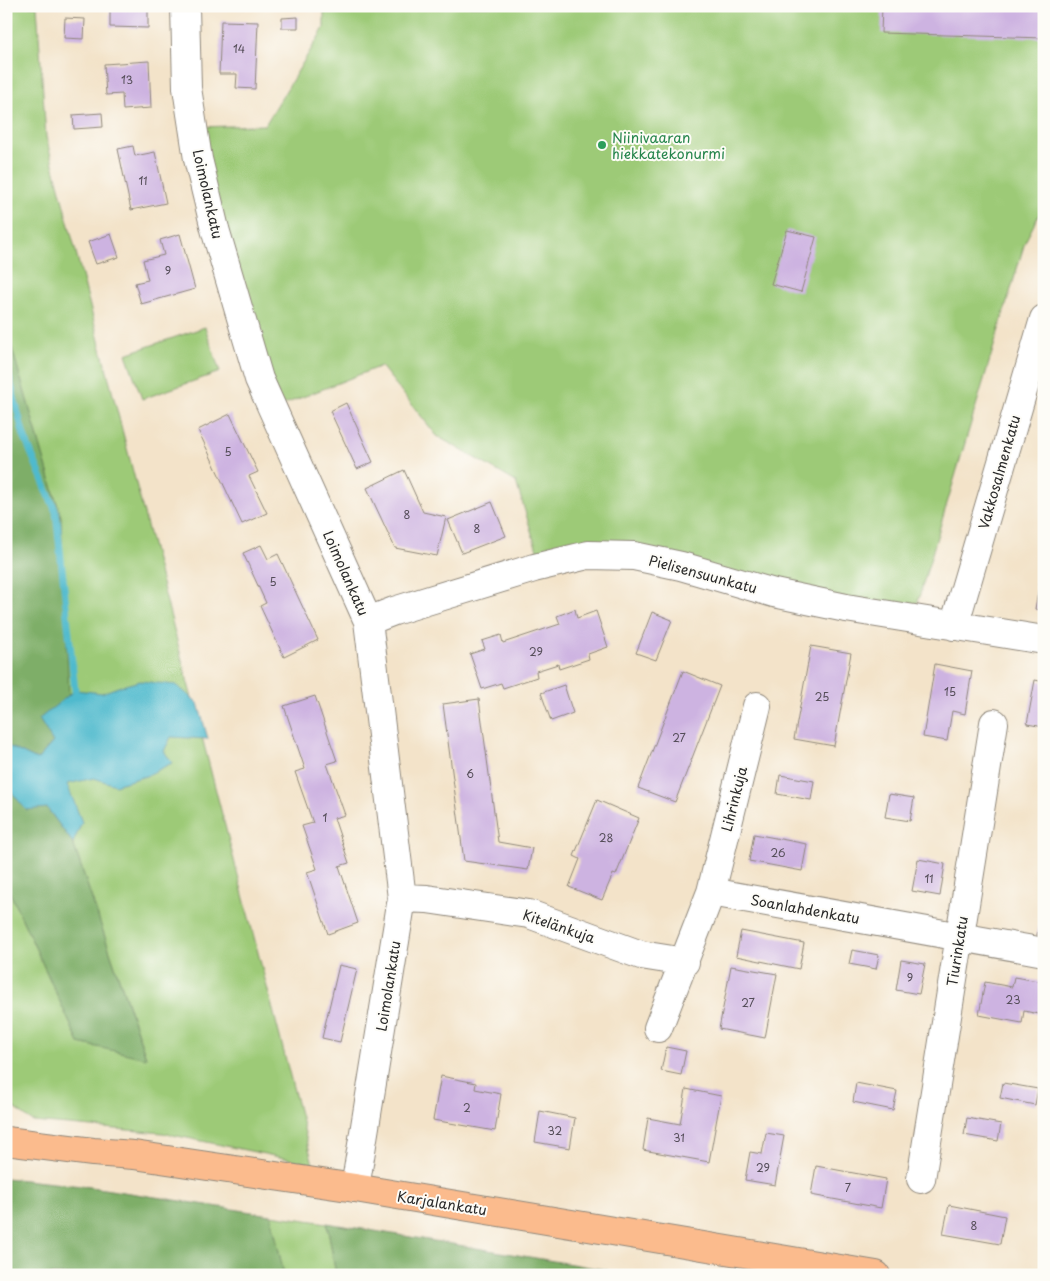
<svg xmlns="http://www.w3.org/2000/svg" width="1050" height="1281" viewBox="0 0 1050 1281" font-family="'Playpen Sans',sans-serif">
  <style>
    .green { fill: #9dca77; stroke: #647a51 }
    .forest { fill: #7eae68; stroke: #546c4a }
    .water { fill: #50bacd; stroke: #3e727c }
    .lines { fill: none; stroke-linecap: round; stroke-linejoin: round }
    .stream { stroke: #50bacd; stroke-width: 7 }
    .building { fill: #cdb3e1 }
    .minor-casing { stroke: #8f877a; stroke-width: 30 }
    .major-casing { stroke: #8f877a; stroke-width: 30 }
    .minor { stroke: #fff; stroke-width: 28 }
    .major { stroke: #fbbb8d; stroke-width: 28 }
    .leisure-dot { fill: #2e9e5b; stroke: #fdfcf7; stroke-width: 2 }
    .labels { text-anchor: middle; dominant-baseline: central; stroke-width: 4; stroke-linejoin: round; paint-order: stroke }
    .number-label { font-size: 11px; fill: #544d58 }
    .leisure-label { font-size: 14px; fill: #27864d; stroke: #fdfcf7; text-anchor: start }
    .street-label { font-size: 14px; fill: #2b2b2b; stroke: #fdfcf7 }
  </style>
  <rect width="100%" height="100%" fill="#fdfcf7"/>
  <filter id="ink" filterUnits="userSpaceOnUse"><feTurbulence type="fractalNoise" baseFrequency=".02" numOctaves="2"/><feDisplacementMap in="SourceGraphic" scale="10" xChannelSelector="R" yChannelSelector="G"/><feConvolveMatrix kernelMatrix="1 2 1 2 8 2 1 2 1" color-interpolation-filters="sRGB"/></filter>
  <filter id="wash" filterUnits="userSpaceOnUse"><feTurbulence type="fractalNoise" baseFrequency=".0096" numOctaves="4" result="noise"/><feDisplacementMap in="SourceGraphic" scale="20" xChannelSelector="R" yChannelSelector="G"/><feGaussianBlur stdDeviation="1.12" result="paint"/><feColorMatrix in="noise" values="0 0 0 0 0 0 0 0 0 0 0 0 0 0 0 0 0 1.4 0 .05"/><feComposite in="paint" operator="in"/></filter>
  <g filter="url(#wash)">
    <rect width="100%" height="100%" fill="#f3e3c9"/>
    <path class="green" d="M6 6H37L46 137 313 1164 163 1133 33 1122 6 1102V884L79 1043 146 1057 73 843 26 810 6 785V745L37 760 39 719 61 517 6 328Z
      M324 6H1044V205L1025 242 914 614 683 562 541 563 516 482 437 436 381 366 275 408 197 127 265 125 324 28Z
      M205 327 220 372 142 399 126 354Z
      M271 1215 327 1223 336 1275H284Z"/>
    <path class="forest" d="M6 328 61 517 69 696 40 719 53 742 37 760 6 745Z
      M6 785 47 808 73 843 146 1058 79 1043 6 884Z
      M6 1178 91 1187 271 1215 284 1275H6Z
      M327 1223 607 1270 605 1275H336Z"/>
    <path class="water" d="M140 681 176 685 198 703 208 739 171 737 164 751 172 763 146 776 115 785 94 778 67 784 82 822 73 843 47 808 26 810 6 785V745L37 760 53 742 39 719 75 690 102 693 118 687Z"/>
    <g class="lines">
      <path class="stream" d="M6 366 24 436 56 512 75 690"/>
    </g>
    <g id="blocks">
      <path class="building" d="M110 6H148V28L110 27Z
        M882 6H1044V38L881 33Z
        M298 17V28H282V18Z
        M65 18 85 19 84 39 64 38Z
        M221 21 258 22 255 89 236 88 237 74H219Z
        M149 61 151 108 123 110 122 94 106 95 104 64Z
        M102 113 103 127 74 129 73 115Z
        M133 146 135 156 155 152 166 203 131 210 118 149Z
        M787 230 816 237 801 292 771 284Z
        M111 234 119 257 96 264 88 242Z
        M180 234 195 289 141 304 135 283 148 280 143 260 164 255 160 240Z
        M346 403 373 462 357 469 330 411Z
        M230 414 258 472 249 476 267 513 242 524 198 430Z
        M404 470 423 512 446 517 437 556 395 548 367 488Z
        M492 502 506 536 462 553 448 520Z
        M261 545 268 559 278 554 318 640 284 657 260 606 266 603 243 553Z
        M1042 569 1044 570V611L1035 609Z
        M575 609 577 618 596 611 608 647 588 654 589 659 559 669 558 664 536 671 537 677 503 688 501 683 482 689 470 654 485 649 482 641 501 635 503 643 560 624 557 616Z
        M652 612 672 620 656 660 636 653Z
        M811 646 851 653 834 746 794 739Z
        M935 664 972 671 965 714 952 711 947 741 923 737Z
        M683 671 720 686 675 802 638 788Z
        M1035 680 1044 682V727L1027 724Z
        M564 685 573 713 551 721 541 693Z
        M315 696 337 761 327 764 345 815 334 818 349 863 339 866 358 923 328 934 307 872 317 869 302 826 313 823 295 772 305 769 284 706Z
        M479 699 498 842 532 848 528 870 464 861 443 704Z
        M780 775 814 781 811 800 777 794Z
        M889 794 914 798 910 821 885 817Z
        M597 800 639 818 616 875 613 874 602 900 569 887 580 859 574 856Z
        M754 834 807 844 802 871 749 861Z
        M918 859 945 864 940 896 912 891Z
        M1042 913H1044V936L1037 935Z
        M741 931 804 943 799 969 736 956Z
        M852 950 879 955 876 969 849 964Z
        M901 960 925 964 919 994 896 990Z
        M339 965 357 969 340 1042 322 1038Z
        M731 966 777 974 765 1038 719 1029Z
        M1014 977 1044 982V1015L1024 1011 1022 1023 979 1015 985 982 1012 987Z
        M666 1047 686 1051 681 1075 661 1071Z
        M441 1076 476 1083 475 1089 501 1094 495 1131 433 1120Z
        M856 1083 897 1091 893 1110 853 1102Z
        M1003 1083 1038 1089 1035 1105 1000 1098Z
        M686 1089 721 1096 709 1162 643 1150 648 1118 680 1124Z
        M540 1111 575 1118 570 1148 535 1142Z
        M967 1118 1001 1124 998 1141 964 1135Z
        M766 1133 784 1136 775 1185 745 1180 750 1152 762 1154Z
        M816 1166 886 1179 881 1208 811 1195Z
        M949 1205 1005 1216 1000 1244 943 1234Z"/>
    </g>
  </g>
  <g filter="url(#ink)">
    <use href="#blocks" fill-opacity="0" stroke="#8f877a" stroke-width="1"/>
    <g class="lines">
      <g class="minor-casing">
        <path id="minor" d="M185 6 187 88 198 159 215 229 259 379 368 621 402 898 355 1188
          M368 621 394 611 534 568 588 555 634 556 681 566 774 593 846 608 1044 640
          M954 626 1044 319
          M711 892 757 706
          M402 898 427 899 529 914 641 955 685 962
          M658 1028 711 892 1044 952
          M921 1179 994 723"/>
      </g>
      <g class="major-casing">
        <path id="major" d="M6 1141 93 1152 134 1155 355 1188 876 1275"/>
      </g>
      <use href="#minor" class="minor"/>
      <use href="#major" class="major"/>
    </g>
  </g>
  <circle class="leisure-dot" cx="602" cy="145" r="5"/>
  <g class="labels">
    <g class="number-label">
      <text x="239" y="48">14</text>
      <text x="127" y="79">13</text>
      <text x="143" y="180">11</text>
      <text x="168" y="270">9</text>
      <text x="228" y="451">5</text>
      <text x="407" y="514">8</text>
      <text x="477" y="528">8</text>
      <text x="273" y="581">5</text>
      <text x="536" y="651">29</text>
      <text x="950" y="691">15</text>
      <text x="822" y="696">25</text>
      <text x="679" y="737">27</text>
      <text x="470" y="773">6</text>
      <text x="325" y="817">1</text>
      <text x="606" y="837">28</text>
      <text x="778" y="852">26</text>
      <text x="929" y="878">11</text>
      <text x="910" y="977">9</text>
      <text x="1013" y="999">23</text>
      <text x="748" y="1002">27</text>
      <text x="467" y="1107">2</text>
      <text x="555" y="1130">32</text>
      <text x="679" y="1137">31</text>
      <text x="763" y="1167">29</text>
      <text x="848" y="1187">7</text>
      <text x="974" y="1225">8</text>
    </g>
    <g class="leisure-label">
      <text x="612" y="137">Niinivaaran<tspan x="612" dy="16">hiekkatekonurmi</tspan></text>
    </g>
    <g class="street-label">
      <text transform="translate(208 194) rotate(77)">Loimolankatu</text>
      <text transform="translate(999 472) rotate(-74)">Vakkosalmenkatu</text>
      <text transform="translate(346 573) rotate(66)">Loimolankatu</text>
      <text transform="translate(703 574) rotate(15)">Pielisensuunkatu</text>
      <text transform="translate(734 799) rotate(-76)">Lihrinkuja</text>
      <text transform="translate(805 909) rotate(10)">Soanlahdenkatu</text>
      <text transform="translate(559 926) rotate(19)">Kitelänkuja</text>
      <text transform="translate(957 951) rotate(-81)">Tiurinkatu</text>
      <text transform="translate(388 986) rotate(-81)">Loimolankatu</text>
      <text transform="translate(442 1203) rotate(9)">Karjalankatu</text>
    </g>
  </g>
  <rect width="1050" height="1281" fill="none" stroke="#fdfcf7" stroke-width="25"/>
</svg>
